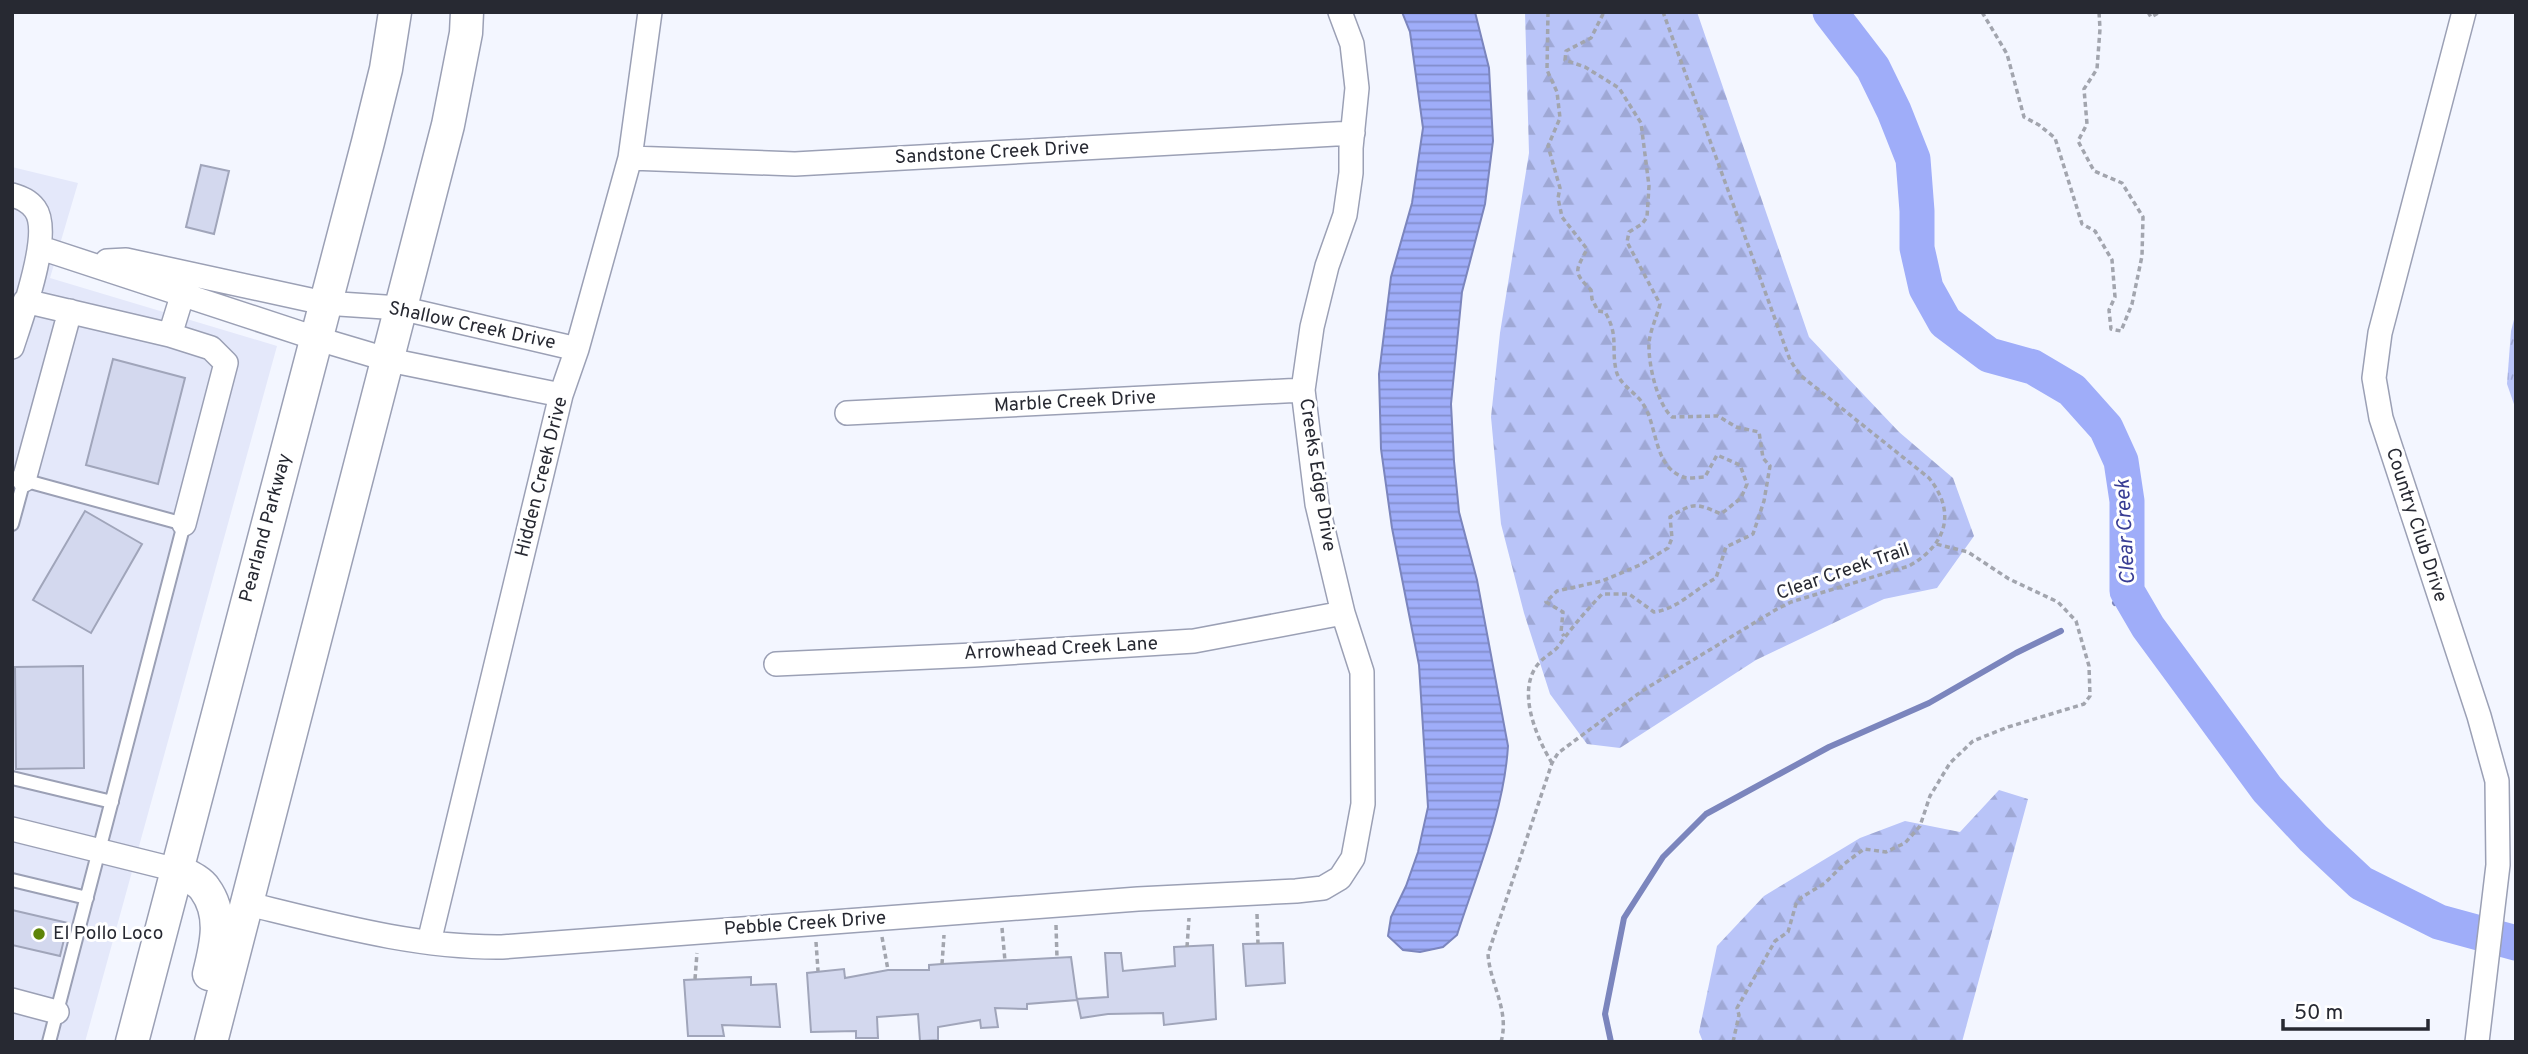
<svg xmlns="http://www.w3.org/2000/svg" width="2528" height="1054" viewBox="0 0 2528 1054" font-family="Overpass,sans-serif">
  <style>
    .built { fill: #e4e8fa }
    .grass { fill: url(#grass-tufts) }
    .forest { fill: url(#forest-firs) }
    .water { fill: url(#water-rules); stroke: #7b85bd; stroke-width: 2 }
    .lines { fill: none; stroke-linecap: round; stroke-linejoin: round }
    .stream { stroke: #7b85bd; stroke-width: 6 }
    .river { stroke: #9fadf9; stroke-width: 35 }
    .building { fill: #d3d8ee; stroke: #a0a5ba; stroke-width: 2 }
    .service-casing { stroke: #9ba0b5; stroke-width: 16 }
    .minor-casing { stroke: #9ba0b5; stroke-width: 26 }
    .secondary-casing { stroke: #9ba0b5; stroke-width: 35 }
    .path { stroke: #a2a5ae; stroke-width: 3.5; stroke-dasharray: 5 3.5; stroke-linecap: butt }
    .service { stroke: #fff; stroke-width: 12 }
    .minor { stroke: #fff; stroke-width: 23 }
    .secondary { stroke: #fff; stroke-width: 32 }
    .poi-dot { fill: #5e8509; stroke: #fff; stroke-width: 2.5 }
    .labels { text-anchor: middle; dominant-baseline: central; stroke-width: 6; stroke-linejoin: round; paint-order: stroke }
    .street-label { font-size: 19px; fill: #272932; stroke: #fff }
    .poi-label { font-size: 19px; fill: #272932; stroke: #fff; text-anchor: start }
    .water-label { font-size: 21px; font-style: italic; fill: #383d94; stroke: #fff }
  </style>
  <defs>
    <pattern id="grass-tufts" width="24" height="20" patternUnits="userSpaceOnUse" patternTransform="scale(1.75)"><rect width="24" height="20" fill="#b9c4f8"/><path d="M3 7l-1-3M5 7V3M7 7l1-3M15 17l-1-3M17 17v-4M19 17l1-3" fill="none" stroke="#9fa8d5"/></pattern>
    <pattern id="forest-firs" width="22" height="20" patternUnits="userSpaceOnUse" patternTransform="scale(1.75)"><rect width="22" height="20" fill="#b9c4f8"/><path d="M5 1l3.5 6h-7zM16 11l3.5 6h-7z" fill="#9fa8d5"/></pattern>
    <pattern id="water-rules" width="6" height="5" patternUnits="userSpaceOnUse" patternTransform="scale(1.75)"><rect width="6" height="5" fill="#9fadf9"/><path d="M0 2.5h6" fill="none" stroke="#828dca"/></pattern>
  </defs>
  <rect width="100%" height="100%" fill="#f3f6ff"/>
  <path class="built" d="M12 167 78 183 50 278 277 346 85 1042H12Z"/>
  <path class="grass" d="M2516 312V410L2507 384 2511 331Z"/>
  <path class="forest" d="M1525 12H1697L1809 337 1899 432 1953 478 1974 536 1937 588 1884 599 1756 660 1620 748 1587 744 1550 694 1524 613 1501 524 1491 417 1500 333 1529 153Z
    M1999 790 2028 799 1962 1042H1703L1699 1032 1717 946 1764 896 1860 838 1905 821 1960 832Z"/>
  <path class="water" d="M1402 12H1475L1489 68 1493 141 1485 204 1462 292 1451 404 1454 461 1459 512 1477 580 1508 746C1504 811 1477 873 1457 935L1443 947 1420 952 1403 950 1388 936 1391 917 1406 886 1418 852 1428 807 1419 665 1392 528 1381 449 1379 374 1391 277 1412 203 1423 128 1410 32Z
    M1822 12H1839C1847 26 1859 33 1868 45 1886 68 1897 99 1908 125L1896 129 1860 60Z"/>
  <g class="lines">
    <path class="stream" d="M2115 603 2123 598 2127 591
      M1611 1042 1605 1014 1624 918 1663 857 1706 814 1829 747 1929 703 2016 653 2061 631"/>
    <path class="river" d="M1830 12 1873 68 1894 111 1913 159 1917 211V248L1926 288 1945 322 1989 355 2033 367 2072 390 2106 428 2121 461 2127 501V591L2148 627 2187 680 2267 789 2313 838 2361 883 2439 922 2516 943"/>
  </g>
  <path class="building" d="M201 165 229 171 214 234 186 227Z
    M113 359 185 378 158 484 86 465Z
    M85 511 142 544 91 633 33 600Z
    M83 666 84 768 16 769 15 667Z
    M12 910 68 923 60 956 12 945Z
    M1283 943 1285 983 1246 986 1243 944Z
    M1213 945 1216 1019 1164 1025 1163 1013 1108 1014 1081 1018 1077 999 1108 997 1105 953H1121L1123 971 1175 966 1174 947Z
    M1071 957 1077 1000 1027 1004V1009L995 1008 998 1027 981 1028 980 1020 938 1027V1040L920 1041 918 1014 877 1017 878 1038H856V1031L811 1032 807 973 844 969 845 978 888 970H929V965L942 964Z
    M751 977V985L776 984 780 1027 722 1025 724 1036H688L684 980Z"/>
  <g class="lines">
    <g class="service-casing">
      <path id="service" d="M12 477 184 524 49 1042
        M12 524 24 480
        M12 778 112 802
        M12 880 87 898"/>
    </g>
    <g class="minor-casing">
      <path id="minor" d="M2464 12 2380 333 2374 378 2381 418 2479 716 2497 781 2498 865 2477 1042
        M630 158 795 164 1353 133
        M12 195C22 198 29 201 35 209 53 233 21 319 12 347
        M41 248 315 338 389 360 561 395
        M107 261 126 260 324 303 400 308 577 349
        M25 301 170 335
        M847 413 1303 390
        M24 480 70 311
        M184 524 226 363 211 348 170 335 187 280
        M776 664 974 655 1194 641 1343 613
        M12 829 177 870
        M248 904C331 924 416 948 502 947L1138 899 1296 891 1323 888 1340 878 1353 858 1363 804 1362 672 1343 613 1317 504 1303 390 1312 327 1327 266 1345 215 1351 173V148L1357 88 1352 44 1340 12
        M429 942 561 395 577 349 630 158 650 12
        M12 1000 57 1012"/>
    </g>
    <g class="secondary-casing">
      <path id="secondary" d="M177 870C186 875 200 881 205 889 224 915 216 946 209 974
        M132 1042 368 142 386 69 395 12
        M211 1042 448 125 466 33 467 12"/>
    </g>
    <path class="path" d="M1548 12 1547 70 1557 92 1560 118 1548 146 1560 188 1558 198 1562 217 1587 249C1576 271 1572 271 1591 290L1592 299 1598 311 1605 312C1619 336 1611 346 1616 370 1619 385 1636 392 1643 404 1658 426 1653 466 1683 477 1689 479 1699 477 1705 477L1717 455 1740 465 1747 484 1741 498 1721 514C1696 503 1694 502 1670 517L1672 538 1668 548 1640 565 1602 581 1557 591 1546 602 1563 612 1561 632 1564 636
      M1982 12 2007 54 2024 117 2039 125 2055 138 2082 224 2095 231 2112 260 2115 297 2109 310 2111 329 2121 331 2132 304 2142 256 2143 217 2122 183 2094 171 2078 141 2087 124 2084 89 2097 69 2100 29 2099 12
      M2148 12 2151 17 2160 12
      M1552 763C1536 737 1515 688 1540 662 1546 655 1555 652 1560 644 1573 626 1586 611 1602 594H1629L1654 612C1678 609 1695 589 1716 578L1726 547 1753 534 1764 501 1770 466 1763 458 1759 432 1736 427 1718 416 1672 417C1657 404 1648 363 1649 343 1650 331 1657 316 1660 304L1627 242 1629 232 1642 224 1647 217 1649 186 1641 123 1619 88 1585 67 1565 60 1566 51 1591 38 1604 12
      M1257 914 1258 944
      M1056 925 1057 958
      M1002 928 1005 961
      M882 937 888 970
      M816 942 818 971
      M1187 947 1189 918
      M942 964 944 935
      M695 979 697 953
      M1501 1042C1510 1010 1490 985 1488 954L1552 763 1558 753 1642 691 1777 609 1791 602 1909 566C1946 545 1957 513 1929 478L1800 375 1790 360 1663 12
      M1733 1042 1739 1015 1737 1008 1775 941 1788 932 1796 904 1802 897 1825 883 1844 864 1864 849 1886 852 1905 843 1920 826 1930 796 1950 763 1973 741 2008 727 2084 704 2090 696 2089 666 2076 621 2058 602 2009 579 1968 552 1936 544"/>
    <use href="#service" class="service"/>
    <use href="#minor" class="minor"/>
    <use href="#secondary" class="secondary"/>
  </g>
  <circle class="poi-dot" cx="39" cy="934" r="7"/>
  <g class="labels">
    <g class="street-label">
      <text transform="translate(992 153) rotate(-3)">Sandstone Creek Drive</text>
      <text transform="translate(472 326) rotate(12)">Shallow Creek Drive</text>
      <text transform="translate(1075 402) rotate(-3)">Marble Creek Drive</text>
      <text transform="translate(1317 475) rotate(81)">Creeks Edge Drive</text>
      <text transform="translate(542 477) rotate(-76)">Hidden Creek Drive</text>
      <text transform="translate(2416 525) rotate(72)">Country Club Drive</text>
      <text transform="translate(266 528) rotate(-75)">Pearland Parkway</text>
      <text transform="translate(1843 572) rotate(-19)">Clear Creek Trail</text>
      <text transform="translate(1061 649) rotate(-3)">Arrowhead Creek Lane</text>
      <text transform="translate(805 924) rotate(-4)">Pebble Creek Drive</text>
    </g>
    <g class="poi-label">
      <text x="53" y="934">El Pollo Loco</text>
    </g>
    <g class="water-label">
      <text transform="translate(2126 532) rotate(-93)">Clear Creek</text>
    </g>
  </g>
  <rect width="2528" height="1054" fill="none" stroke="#272932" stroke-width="28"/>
  <path d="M2283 1019v10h145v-10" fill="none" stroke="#272932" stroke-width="3.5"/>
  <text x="2294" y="1019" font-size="21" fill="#272932" stroke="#ffffff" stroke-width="5" paint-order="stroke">50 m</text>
</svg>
